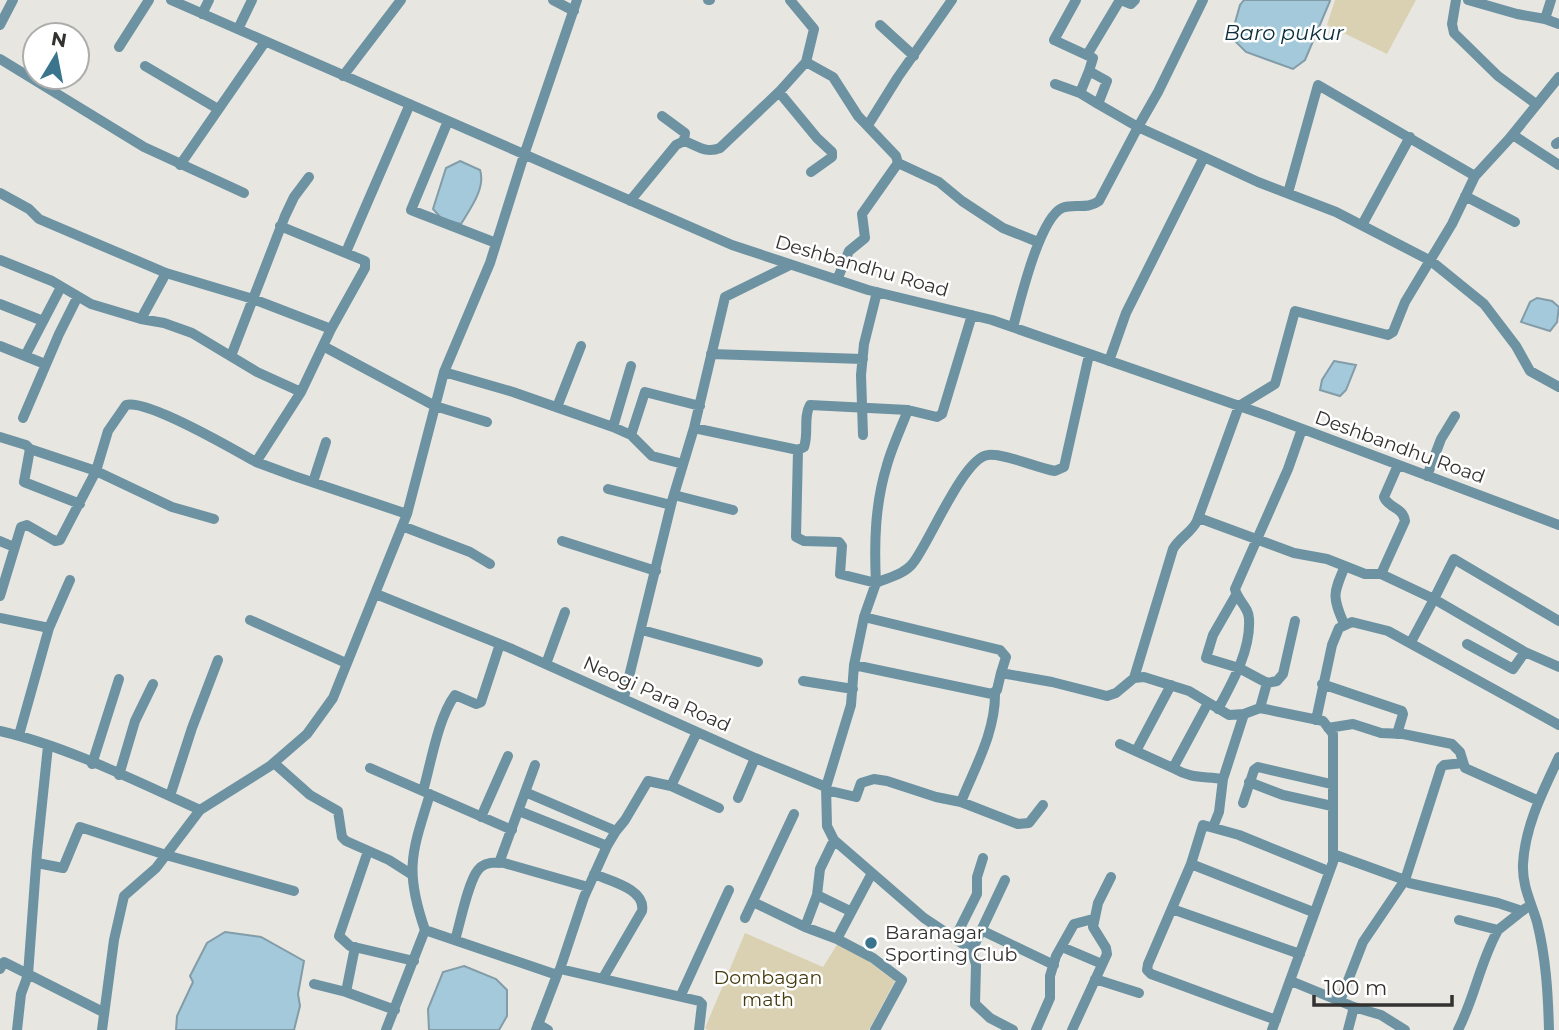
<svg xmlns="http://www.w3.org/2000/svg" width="1559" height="1030" viewBox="0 0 1559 1030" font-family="Montserrat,sans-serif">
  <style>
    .green { fill: #dad1b2 }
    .water { fill: #a4c9db; stroke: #829ca8; stroke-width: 2 }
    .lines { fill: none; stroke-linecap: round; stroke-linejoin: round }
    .minor { stroke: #6d92a2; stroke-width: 10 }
    .poi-dot { fill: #3a748d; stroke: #fff; stroke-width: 2.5 }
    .labels { text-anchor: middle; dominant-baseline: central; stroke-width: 5; stroke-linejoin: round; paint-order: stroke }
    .street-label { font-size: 19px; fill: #333230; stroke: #fff }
    .poi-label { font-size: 19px; fill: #333230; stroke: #fff; text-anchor: start }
    .park-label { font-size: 19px; fill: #463b10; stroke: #fff }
    .water-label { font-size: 21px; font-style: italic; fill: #0b2e3c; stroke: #fff }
  </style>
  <rect width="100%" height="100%" fill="#e7e6e1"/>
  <path class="green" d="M1335 0H1416L1387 54 1327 25Z
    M745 933 823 967 840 940 895 981 869 1030H708L705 1028Z"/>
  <path class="water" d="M1244 0H1329L1330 1 1305 60 1293 69 1246 52 1231 37 1240 5Z
    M460 161 480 170C486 188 470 209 461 224L442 219 433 209 446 168Z
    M1537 298 1552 301 1559 307 1557 322 1550 331 1521 322 1530 302Z
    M1334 361 1356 365 1346 390 1340 396 1320 390 1322 380Z
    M225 932 261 937 304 961 298 994 300 1006 294 1030H176L177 1016 193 982 190 976 207 943Z
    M464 966 496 979 507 990V1016L499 1030H429L428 1009 443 972Z"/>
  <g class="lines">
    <path class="minor" d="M171 0 732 245 868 290 992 320 1268 416 1559 525
      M553 0 574 11
      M708 0H710
      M1076 0 1054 40 1093 58 1089 71 1107 81 1098 104 1138 127 1158 92 1203 0
      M1121 0 1131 4 1135 0
      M1456 0 1452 24 1454 33 1498 76 1536 104
      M1468 0 1517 14 1545 19
      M1551 0 1545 19 1559 24
      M202 14 209 0
      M0 25 13 0
      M880 25 914 56
      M238 29 252 0
      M119 47 149 0
      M1087 55 1120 0
      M0 59 144 147 244 193
      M806 62 833 77 858 116 896 156 898 163 939 182 962 201 1003 228 1038 242
      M145 66 218 109
      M1089 71 1080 93 1098 104
      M343 76 401 0
      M1055 84 1080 93
      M779 92 817 138 832 152V157L811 172
      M662 116 685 133 684 141
      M448 121 411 210 496 243
      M868 125 898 77 952 0
      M1513 135 1559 165
      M1556 144 1559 142
      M180 165 265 42
      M0 193 29 209 39 219 166 273 253 299 331 329 365 268V261L280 226
      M1288 193 1318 85 1475 176
      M1465 196 1515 222
      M630 201 676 145 684 141C697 145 705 154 720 148L779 92 806 62 814 29 790 0
      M1362 225 1410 137
      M346 252 410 104
      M0 260 52 281 91 304 141 319 164 323 192 333 257 372 301 392 256 462C233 449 147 399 126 405L108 431 96 471 60 540 55 541 27 525 21 527 0 596
      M837 280 849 251 865 238 862 214 898 163
      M0 304 43 321
      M141 319 166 273
      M1013 327C1020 302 1039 219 1062 208 1074 203 1087 210 1099 201L1138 127 1204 157
      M0 346 45 364
      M323 346 435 406 487 422
      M711 354 863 359
      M25 356 61 287
      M231 356 285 216 294 197 309 177
      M1109 361 1126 313 1204 157 1258 182 1336 212 1431 261 1484 304 1516 346 1530 371 1559 387
      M444 372 513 392 613 427 631 435 652 456 683 464
      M301 392 331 329
      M557 407 581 346
      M23 418 59 334 77 298
      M613 427 631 366
      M694 428 798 450 804 447C809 433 803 417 810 405L908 410 937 417 942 414 972 315
      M631 435 645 392 700 406
      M863 435 861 375 864 344 877 292
      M0 437 26 445 30 449 24 482 80 504
      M30 449 96 471 172 507 214 519
      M798 450 796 537 804 541 839 542 842 546 840 574 876 583C874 543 875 504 887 465 892 447 901 428 908 410
      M256 462 294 476 407 514
      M1427 476 1441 439 1455 416
      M313 482 326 442
      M608 489 671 505
      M674 495 733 510
      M1199 518 1294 553 1327 559 1365 574H1381L1405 521C1403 507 1388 508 1384 497L1398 465
      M402 526 470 552 490 564
      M0 541 14 547
      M562 541 656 571
      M1381 574 1434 599 1454 559 1559 621
      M376 594 512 649 755 758 826 787 827 826 834 840 924 918 972 950 976 965 975 1004 990 1018 1013 1030
      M1236 595 1213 635 1206 658 1239 668 1267 683 1277 681 1283 674 1295 621
      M864 617 1000 650 1006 657 1001 673 1052 682 1107 696 1116 693 1134 678 1144 677 1189 691 1229 715 1244 714 1260 708 1323 721 1333 734V862L1272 1030
      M0 618 49 628
      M250 620 346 663
      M1344 624C1332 596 1333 594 1345 566
      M642 630 758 662
      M1411 642 1434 599 1525 652 1559 667
      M1467 644 1513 669 1525 652
      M546 664 565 612
      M854 665 992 694 997 690 1001 673
      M1134 678 1173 549C1179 538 1192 532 1197 521L1239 406 1275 384 1295 311 1388 335 1393 332 1405 302 1452 224 1475 176 1509 139 1559 77
      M803 681 853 689
      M1322 684 1402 711 1403 714 1397 734
      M624 697 672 501 694 428 725 297 790 265
      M1260 708 1267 683
      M1218 709C1232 683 1251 650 1249 619 1249 607 1237 600 1235 589L1288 469 1302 429
      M1316 720 1332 645 1339 628 1352 622 1388 631 1559 725
      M1328 728 1353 724 1381 733 1403 734 1452 744 1460 752 1465 768 1539 801
      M0 731C66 746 138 782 200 810
      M19 735 49 628 70 580
      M1120 744 1173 768 1208 703
      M1136 751 1171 685
      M274 763 310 795 338 811 342 837 346 841 389 860 411 874
      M1463 763 1444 765 1441 768 1405 880 1409 883 1498 903 1522 911
      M92 764 119 679
      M370 768 512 830
      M1173 768C1192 779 1202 776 1223 779
      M119 775 135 721 153 684
      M1249 782 1283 795 1332 806
      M671 786 719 808
      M826 787 851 705 854 665 864 617 876 583C887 578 905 574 913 563 929 543 964 457 988 455 1004 453 1037 468 1055 471L1064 467 1089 355
      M826 790 856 797 861 783 874 779 887 781 936 797 961 802C975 767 996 731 995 692
      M423 791C431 763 438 718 455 695L476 704 481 702 500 644
      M525 792 616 831
      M170 796 192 728 218 660
      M738 798 755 758
      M961 802 1018 824 1029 823 1043 805
      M1243 803 1254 770 1258 767 1331 784
      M519 811 607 846
      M481 817 508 756
      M1213 827 1219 812 1223 779 1244 714
      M368 851 339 936 350 946 414 961
      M1333 854 1405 880 1363 942 1340 1001
      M37 863 63 868 80 827 166 855 294 891
      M499 863 535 765
      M1191 864 1313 912
      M872 873 837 939 873 958 902 980 875 1030
      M594 874C610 881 646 889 642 911L603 978
      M817 895 850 911
      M753 902 805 927 837 939
      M1172 909 1300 954
      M745 918 794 814
      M1459 920 1498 930 1526 908
      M805 927 817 895 820 869 834 840
      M425 930C404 870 412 852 430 794
      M981 930 1054 965
      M955 938 977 894V877L983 858
      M455 940C460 924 468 882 478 870 484 862 495 862 504 863L588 887
      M1062 947 1102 964
      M972 950 1005 880
      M0 969 4 962 103 1012
      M560 969 584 897 607 846 616 831 625 820 648 781 671 786 697 732
      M557 974 560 969 699 1001 702 1004 699 1030
      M1095 979 1139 993
      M1291 981 1354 1007 1381 1015 1405 1030
      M314 984 346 992 395 1010
      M346 992 355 947
      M681 995 729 890
      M1276 1020 1151 974 1147 970 1148 964 1191 864 1203 825 1239 835 1328 871
      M538 1024 548 1030
      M17 1030 21 994 28 975 37 852 48 746
      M102 1030 114 940 124 896 156 868 200 810 270 766 307 734 333 698 407 514 444 372 490 263 524 155 577 0
      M386 1030 425 930 557 975 536 1030
      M1036 1030 1050 998V976L1056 956 1074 924 1093 919
      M1072 1030 1107 954 1106 948 1093 927 1098 903 1111 877
      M1348 1030 1354 1007
      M1458 1030C1475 997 1480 962 1498 930
      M1549 1030C1548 993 1546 958 1537 922 1531 902 1522 886 1523 864 1525 826 1543 791 1559 757"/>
  </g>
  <circle class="poi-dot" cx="871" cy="943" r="7"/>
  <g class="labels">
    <g class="street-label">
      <text transform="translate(862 266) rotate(16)">Deshbandhu Road</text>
      <text transform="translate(1400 447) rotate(20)">Deshbandhu Road</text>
      <text transform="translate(657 694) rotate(24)">Neogi Para Road</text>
    </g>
    <g class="poi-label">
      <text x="885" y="932">Baranagar<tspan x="885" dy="22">Sporting Club</tspan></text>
    </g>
    <g class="park-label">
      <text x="768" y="977">Dombagan<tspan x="768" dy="22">math</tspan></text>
    </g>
    <g class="water-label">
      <text x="1284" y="32">Baro pukur</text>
    </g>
  </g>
  <g transform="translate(56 56) rotate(10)"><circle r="33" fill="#ffffff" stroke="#adadac" stroke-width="2"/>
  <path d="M0-5L12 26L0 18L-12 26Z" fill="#3a748d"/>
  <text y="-10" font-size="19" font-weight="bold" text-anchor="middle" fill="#333230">N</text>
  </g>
  <path d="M1314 995v10h138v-10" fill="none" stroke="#333230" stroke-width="3.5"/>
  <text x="1324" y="995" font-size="21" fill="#333230" stroke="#ffffff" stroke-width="5" paint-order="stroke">100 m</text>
</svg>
